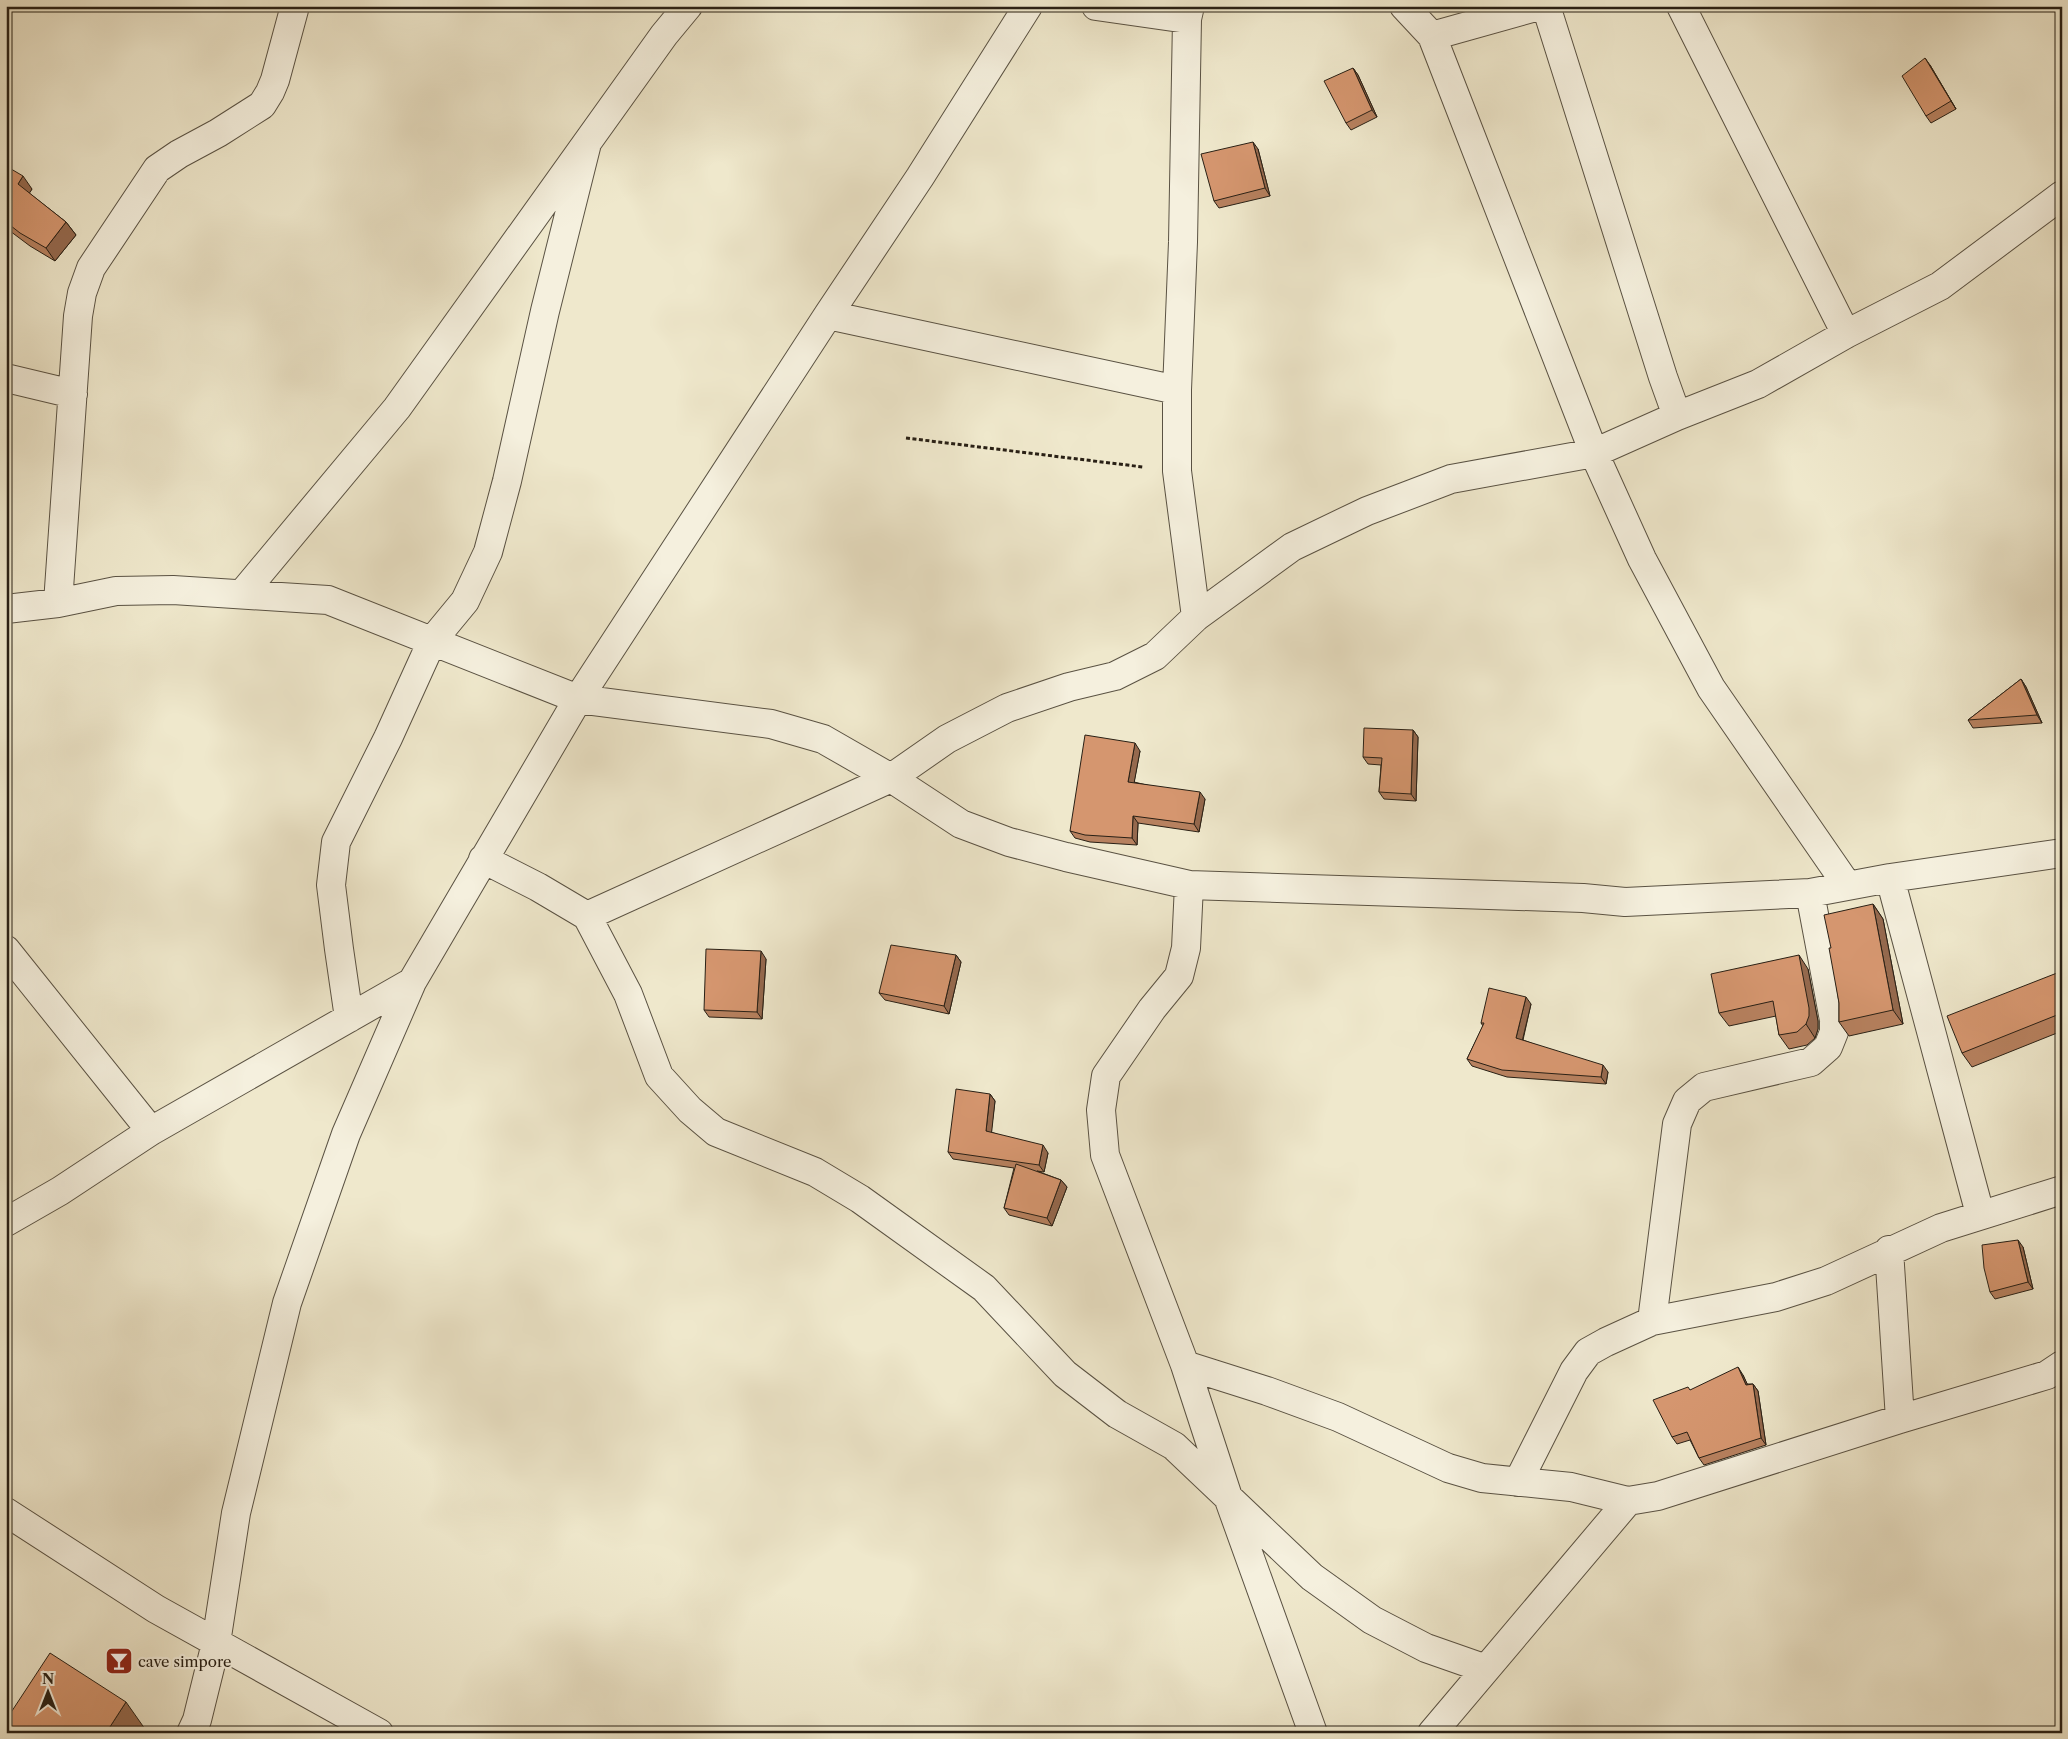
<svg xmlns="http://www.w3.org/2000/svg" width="2068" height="1739" viewBox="0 0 2068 1739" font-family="'Libre Caslon Text',serif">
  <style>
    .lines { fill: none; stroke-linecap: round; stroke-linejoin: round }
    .minor-casing { stroke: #5a5243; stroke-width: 30 }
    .path { stroke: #292015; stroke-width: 3; stroke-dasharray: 4 2.5; stroke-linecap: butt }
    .minor { stroke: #f5f0de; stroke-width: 28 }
    .wall { fill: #b7815f; stroke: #292015 }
    .shaded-wall { fill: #95694e; stroke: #292015 }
    .building { fill: #d5966f; stroke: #292015 }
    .labels { text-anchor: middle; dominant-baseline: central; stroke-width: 4.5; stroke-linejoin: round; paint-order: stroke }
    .poi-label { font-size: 15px; fill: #292015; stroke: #f5f0de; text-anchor: start }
  </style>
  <rect width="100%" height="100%" fill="#efe8cc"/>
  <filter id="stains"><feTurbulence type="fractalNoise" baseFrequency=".004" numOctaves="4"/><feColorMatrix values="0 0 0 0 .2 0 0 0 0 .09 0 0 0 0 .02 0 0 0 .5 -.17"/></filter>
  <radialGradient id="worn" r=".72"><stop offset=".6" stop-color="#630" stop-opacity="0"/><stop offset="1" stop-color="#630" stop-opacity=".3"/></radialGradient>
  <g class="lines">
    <g class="minor-casing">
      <path id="minor" d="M1096 6 1187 19
        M1190 6 1187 19 1183 242 1177 390V471L1196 617
        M1404 6 1432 36 1594 453 1642 559 1711 688 1847 885
        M1681 6 1846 334
        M1432 36 1539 6
        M828 315 1177 390
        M6 378 73 394
        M1677 416 1758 384 1846 334 1940 286 2062 195
        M242 594 397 408 664 35 688 6
        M58 603 78 316 82 293 91 268 157 169 179 154 218 133 262 105 270 92 275 80 295 6
        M6 609 58 603 116 591 173 590 328 600 578 699 771 724 823 739 891 778 961 824 1009 842 1066 857 1189 885 1583 898 1625 902 1810 893 1890 878 2062 853
        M483 859 538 887 587 916 628 994 659 1076 690 1110 716 1132 815 1172 860 1199 984 1288 1065 1374 1117 1414 1174 1446 1312 1577 1372 1620 1426 1648 1486 1669
        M1890 878 1980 1214
        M1189 885 1186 948 1179 976 1152 1009 1106 1076 1101 1110 1105 1155 1185 1365 1228 1497 1313 1733
        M587 916 891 778 947 739 1007 708 1069 687 1115 676 1155 656 1196 617 1292 547 1367 511 1451 479 1594 453 1677 416 1663 377 1546 6
        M6 950 151 1131
        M349 1018 339 949 331 885 336 842 388 738 432 641 465 601 488 552 507 481 545 311 587 143
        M6 1222 60 1191 151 1131 412 982
        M1889 1250 1900 1419
        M1652 1321 1677 1124 1687 1101 1704 1087 1811 1062 1828 1047 1834 1032V1020L1810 893
        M1185 1365 1267 1391 1338 1417 1448 1468 1482 1478 1571 1487 1628 1501
        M1518 1482 1574 1371 1588 1352 1606 1342 1652 1321 1776 1297 1826 1281 1941 1228 2062 1190
        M6 1512 156 1609 379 1733
        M191 1733 197 1720 216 1643 236 1513 287 1303 346 1134 412 982 578 699 828 315 920 177 1028 6
        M1432 1733 1628 1501 1658 1496 1900 1419 2047 1375 2062 1365"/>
    </g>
    <path class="path" d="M906 438 1143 467"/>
    <use href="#minor" class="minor"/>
  </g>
  <path class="wall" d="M1930 65 1956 109 1931 123 1926 116Z
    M1353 68 1358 75 1377 117 1351 130 1346 123Z
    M1258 149 1270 196 1219 208 1214 201Z
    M6 166 32 189 29 193 66 222 76 235 55 261 30 246 6 228Z
    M2021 679 2026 687 2042 723 1973 728 1968 720Z
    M1413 730 1418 737 1416 801 1384 799 1379 792 1381 765 1368 764 1363 757Z
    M1140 751 1134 782 1205 799 1199 832 1138 823 1137 845 1090 842 1075 838 1070 831Z
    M1873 904 1883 919 1903 1024 1849 1036 1839 1022V1003L1831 948Z
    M956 955 961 962 949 1014 885 1000 879 993Z
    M766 959 762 1019 709 1017 704 1010Z
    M1808 969 1818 1021V1029L1815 1038 1807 1045 1789 1049 1779 1035 1776 1016 1729 1026 1719 1013Z
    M2057 973 2062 980V1031L1972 1067 1962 1053Z
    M1531 1004 1523 1040 1608 1072 1606 1084 1507 1077 1472 1066 1467 1059 1483 1026 1481 1023Z
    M990 1094 995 1101 991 1132 1048 1153 1044 1172 1037 1171 1061 1180 1067 1187 1052 1226 1009 1215 1004 1208 1014 1168 953 1159 948 1152Z
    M2023 1247 2033 1289 1995 1299 1990 1292Z
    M1743 1375 1747 1384H1753L1758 1391 1766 1445 1704 1465 1699 1458 1690 1440 1677 1444 1672 1437 1691 1390Z"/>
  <path class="shaded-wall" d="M1925 58 1930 65 1956 109 1951 101Z
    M1353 68 1358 75 1377 117 1372 110Z
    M1253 142 1258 149 1270 196 1265 188Z
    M23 176 32 189 27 197 18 184Z
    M66 222 76 235 55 261 46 248Z
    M2021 679 2026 687 2042 723 2037 715Z
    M1413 730 1418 737 1416 801 1411 794Z
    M1135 743 1140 751 1133 789 1128 782Z
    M1200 792 1205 799 1199 832 1194 824Z
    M1133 816 1138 823 1137 845 1132 838Z
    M1873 904 1883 919 1903 1024 1893 1010Z
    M761 951 766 959 762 1019 757 1012Z
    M956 955 961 962 949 1014 944 1006Z
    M1799 955 1808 969 1818 1021V1029L1815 1038 1806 1024Z
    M2057 973 2062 980V986Z
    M1526 997 1531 1004 1521 1046 1516 1038Z
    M1603 1065 1608 1072 1606 1084 1601 1077Z
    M990 1094 995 1101 991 1138 986 1131Z
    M1043 1145 1048 1153 1044 1172 1039 1165Z
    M1061 1180 1067 1187 1052 1226 1047 1218Z
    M2018 1240 2023 1247 2033 1289 2028 1282Z
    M1738 1367 1743 1375 1751 1392 1746 1385Z
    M1753 1384 1758 1391 1766 1445 1761 1438Z
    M126 1702 145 1729 143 1733H106Z"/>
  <path class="building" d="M1925 58 1951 101 1926 116 1902 76Z
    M1353 68 1372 110 1346 123 1324 81Z
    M1253 142 1265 188 1214 201 1201 154Z
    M6 166 23 176 18 184 66 222 46 248 20 233 6 222Z
    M2021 679 2037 715 1968 720Z
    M1364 728 1413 730 1411 794 1379 792 1382 758 1363 757Z
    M1085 735 1135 743 1128 782 1200 792 1194 824 1133 816 1132 838 1085 835 1070 831Z
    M1873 904 1893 1010 1839 1022V1003L1829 948H1831L1824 915Z
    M891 945 956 955 944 1006 879 993Z
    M706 949 761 951 757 1012 704 1010Z
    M1799 955 1809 1008V1016L1806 1024 1797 1032 1779 1035 1773 1001 1719 1013 1711 974Z
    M2057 973 2062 986V1013L1962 1053 1947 1016Z
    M1489 988 1526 997 1516 1038 1603 1065 1601 1077 1502 1070 1467 1059 1484 1023H1481Z
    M956 1089 990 1094 986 1131 1043 1145 1039 1165 948 1152Z
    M1016 1164 1061 1180 1047 1218 1004 1208Z
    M2018 1240 2028 1282 1990 1292 1984 1268 1982 1245Z
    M1738 1367 1746 1385 1753 1384 1761 1438 1699 1458 1687 1432 1672 1437 1653 1400 1688 1387 1690 1390Z
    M50 1653 126 1702 106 1733H6V1720Z"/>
  <defs>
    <g id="bar-square" transform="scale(1.4375)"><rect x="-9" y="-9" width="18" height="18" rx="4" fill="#8f2418" stroke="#f5f0de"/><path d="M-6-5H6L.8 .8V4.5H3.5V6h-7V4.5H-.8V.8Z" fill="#fff"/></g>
  </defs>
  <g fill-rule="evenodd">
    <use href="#bar-square" x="119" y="1661"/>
  </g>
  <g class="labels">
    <g class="poi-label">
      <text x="138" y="1661">cave simpore</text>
    </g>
  </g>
  <rect width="2068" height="1739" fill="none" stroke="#efe8cc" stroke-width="25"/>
  <rect x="8" y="8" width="2053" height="1724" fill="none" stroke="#292015" stroke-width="2.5"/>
  <rect x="12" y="12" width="2043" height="1714" fill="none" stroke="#292015"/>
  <g transform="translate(48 1692)" stroke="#f5f0de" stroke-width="4" paint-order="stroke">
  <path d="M0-4L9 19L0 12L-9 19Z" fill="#292015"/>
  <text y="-8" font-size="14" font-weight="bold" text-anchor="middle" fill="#292015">N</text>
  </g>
  <rect width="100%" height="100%" filter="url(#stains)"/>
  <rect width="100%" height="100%" fill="url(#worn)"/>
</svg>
